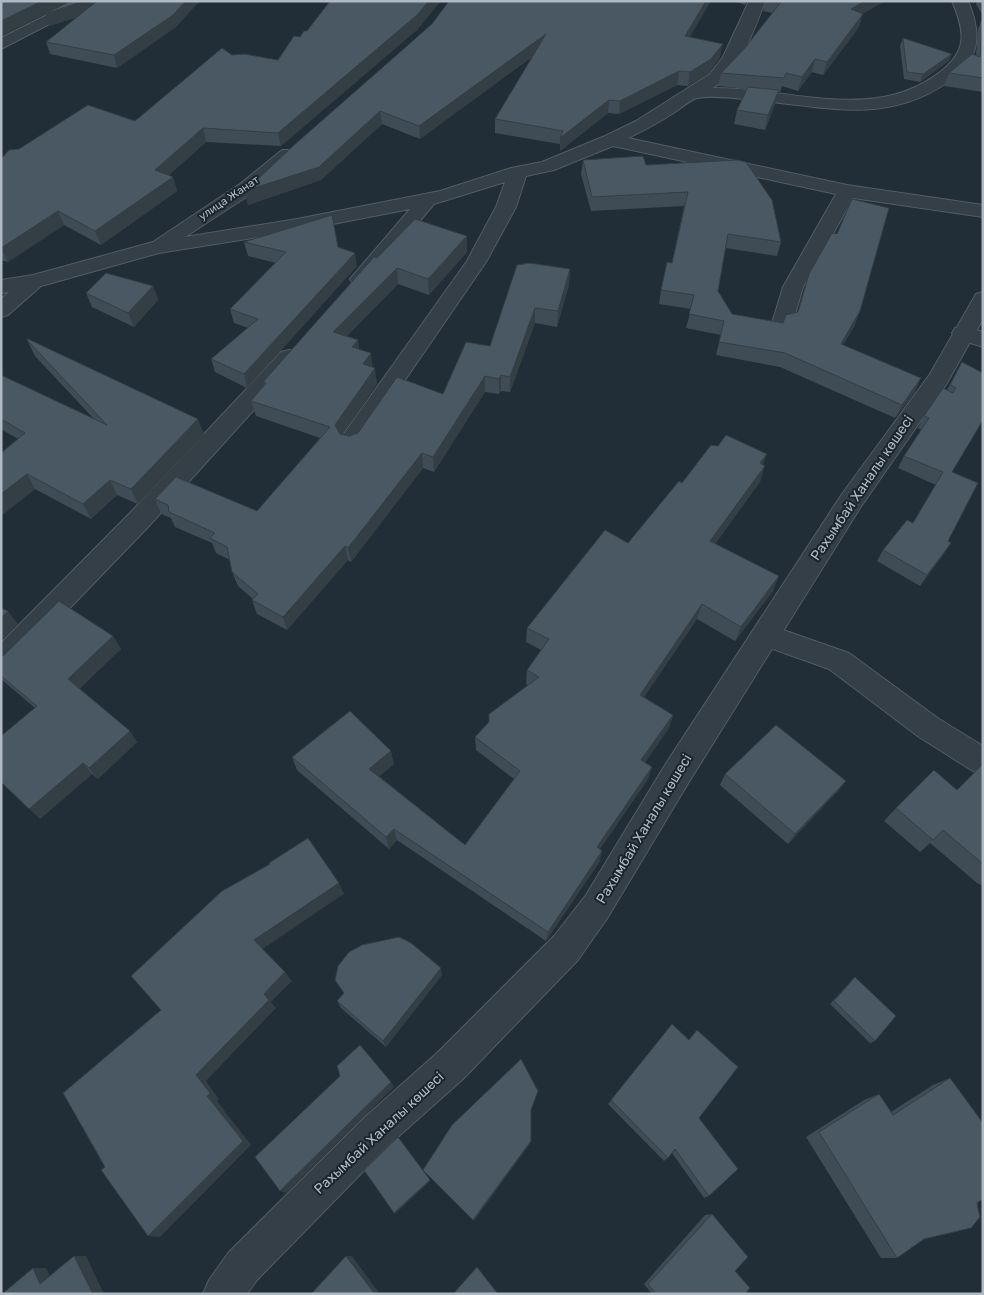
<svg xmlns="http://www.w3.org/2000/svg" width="984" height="1295" viewBox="0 0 984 1295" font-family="Rubik,sans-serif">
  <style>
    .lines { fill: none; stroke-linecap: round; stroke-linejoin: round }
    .minor-casing { stroke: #525d65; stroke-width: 2 }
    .tertiary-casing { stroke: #525d65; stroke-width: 2 }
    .minor { fill: #343f47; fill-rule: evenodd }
    .tertiary { fill: #343f47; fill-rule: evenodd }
    .wall { fill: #3f4c55 }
    .shaded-wall { fill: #333e45 }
    .building { fill: #495863; stroke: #333e45 }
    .labels { text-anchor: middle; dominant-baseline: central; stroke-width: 4; stroke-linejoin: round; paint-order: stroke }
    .far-street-label { font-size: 11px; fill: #afbac4; stroke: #1a242c }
    .street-label { font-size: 14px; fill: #afbac4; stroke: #1a242c }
  </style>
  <rect width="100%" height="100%" fill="#212d37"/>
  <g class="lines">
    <g class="minor-casing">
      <path id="minor" d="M75 1H94L1 49V38Z
        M749 1H765C754 31 740 70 713 88 789 87 873 124 940 72 968 51 965 31 952 1H968C980 29 982 55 956 76 890 128 826 106 751 100 734 98 714 95 697 98 690 100 681 108 675 112 660 122 645 130 628 138L847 185 983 205V217L853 198 803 287 792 325 784 327 776 325 773 320 783 287 836 194 613 146 554 170 526 176 516 207 486 262 359 447 351 449 343 447 339 441 343 435 467 261 496 207 505 182 434 204 367 284 360 285 353 284 350 279 410 209 297 231 159 253 41 286 8 315 1 317V299L9 292 1 293V280L33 275 153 242 240 184 282 150H294L297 154 254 192 185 237 297 219 440 191 511 168 542 162 605 136 636 121 710 74 723 57Z
        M963 326 983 332V347L955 338 952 333 955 328Z
        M289 350 297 352 300 357 297 362 148 527 11 669 1 673V643L130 513 281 352Z
        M766 624 849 653 939 719 983 746V775L973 771 919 737 829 669 756 643 752 635 756 627Z"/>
    </g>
    <g class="tertiary-casing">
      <path id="tertiary" d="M983 292V319L947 383 860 508 687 785 608 917 578 960 463 1079 390 1144 257 1280 247 1294H203L209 1280 229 1252 364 1118 437 1053 554 936 586 895 665 765 842 494 930 374 976 294Z"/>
    </g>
    <use href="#minor" class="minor"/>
    <use href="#tertiary" class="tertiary"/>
  </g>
  <path class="wall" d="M1 1 176 27 117 68 50 54 46 42 78 17 49 26 45 14 47 13 1 36Z
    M733 1H748L745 5Z
    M765 1H885L862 14 859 27 823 75 812 72 798 91 782 86 780 92H778L775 104 765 130 734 124 737 110 747 89 718 86 721 73 744 49 772 13 763 11Z
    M977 1H983V16L976 4Z
    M983 17V92L944 86 949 73 976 55 978 29Z
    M432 24 690 37 720 57 709 73 688 86 677 85 619 114 608 113 560 151V144L495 133V119L532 57 420 139 382 124 321 180 248 205 245 191Z
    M418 29 281 146 206 142 169 175 173 177 177 191 101 245 64 225 8 262 1 260V159L19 149 135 121 232 55 278 60 300 37 307 31Z
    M903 38 949 61 920 82 904 79 900 46Z
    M583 160 646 165 781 242 777 256 725 248 718 291 732 314 783 323 798 312 809 274 855 325 843 345 915 392 895 418 780 367 716 355 721 335 686 328 691 309 659 304 661 290 672 263 684 206 591 211 581 174Z
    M244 242 338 247 357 266 247 388 215 372 211 359 248 328 234 323 230 309 276 263 248 256Z
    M467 252 429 295 398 284 347 336 358 340 359 350 373 368 377 384 342 434 349 436 358 433 443 394 490 346 570 269 569 285 557 327 535 323 510 392 501 391 499 394 485 392 434 472 423 468 351 562 348 560 287 630 257 614 252 600 253 599 238 586 232 572 230 560 216 553 212 543 175 527 171 518 161 514 155 499 257 511 320 438 256 416 251 401 264 386 263 382 377 258Z
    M153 286 158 300 134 327 92 307 86 293Z
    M27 340 204 434 138 504 117 495 91 519 35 489 1 516 18 439 1 429V375L93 418 35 356Z
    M962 362 952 472 948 541 951 543 943 555 920 586 877 561 883 550 913 523 936 485 898 468 904 456 921 430 918 428 924 416 947 390Z
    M763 465 760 482 715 544 773 591 735 641 697 619 644 697 673 715 669 728 645 762 652 767 648 779 600 849V861L546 941 397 840 389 849 297 770 292 757 394 764 379 776 465 845 514 779 476 750 475 737 528 685 526 684 527 670 541 650 526 642 527 628 628 543 682 483Z
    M113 636 121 649 79 689 137 742 98 779 92 774 40 819 35 708 1 679V658Z
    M983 764V886L977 883 930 843 920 852 884 821 896 808 957 790Z
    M725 774 846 781 838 791 788 844 720 785Z
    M442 975 386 1047 341 1008 337 1001 344 993 335 980Z
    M855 977 875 1041 870 1043 830 1004 851 981Z
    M672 1024 689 1040 697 1030 699 1118 709 1196 704 1198 672 1153 668 1158 664 1161 608 1104Z
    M950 1078 897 1258H881L806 1137 864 1100 879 1094 891 1112 933 1085Z
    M712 1214 745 1294H652L644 1284 705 1215Z"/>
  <path class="shaded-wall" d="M42 1H70L1 36V21Z
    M84 1H109L110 6 49 26 45 14Z
    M186 1H200L176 27 117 68 114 55Z
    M429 1H441L418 29 281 146 278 133Z
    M706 1H711L683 49 685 36Z
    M865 1H885L847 22 851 9Z
    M863 14 859 27 823 75 827 62Z
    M546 34 545 47 420 139 419 126Z
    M723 44 720 57 709 73 688 86 690 72Z
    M952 54 949 61 920 82 923 74Z
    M815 59 812 72 798 91 802 77Z
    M679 71 677 85 619 114 620 101Z
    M779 90 775 104 765 130 768 115Z
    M609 100 608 113 560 151V138Z
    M380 111 382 124 321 180 248 205 245 191Z
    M203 128 206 142 160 183 155 170Z
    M173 177 177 191 101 245 95 231Z
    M58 211 64 225 8 262 1 248Z
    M467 236V252L429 295 428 279Z
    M355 253 357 266 247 388 244 374Z
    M397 268 398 284 335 348 333 332Z
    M570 269 569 285 557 327 558 311Z
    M153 286 158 300 134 327 128 313Z
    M535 308V323L510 392V377Z
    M860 311 855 325 836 357 841 344Z
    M358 340 360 355 352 347Z
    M371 353 373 369 363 364Z
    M375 368 377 384 337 440 335 425Z
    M501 375V391L499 394V379Z
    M485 376V392L434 472 433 457Z
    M921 378 915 392 895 418 902 405Z
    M198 419 204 434 138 504 131 489Z
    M422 453 423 468 351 562 348 548Z
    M767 454 761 470 760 463Z
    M765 466 760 482 705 557 710 541Z
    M27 474 35 489 1 516V494Z
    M110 480 117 495 91 519 83 504Z
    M951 543 943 555 920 586 927 575Z
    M345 546 348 560 287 630 283 617Z
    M779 576 773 591 735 641 741 627Z
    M702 604 697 619 636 709 640 695Z
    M8 611 18 624 1 641V618Z
    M113 636 121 649 76 691 68 679Z
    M673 715 669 728 638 773 641 760Z
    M130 731 137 742 98 779 89 768Z
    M391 751 394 764 373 782 369 769Z
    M83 763 92 774 40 819 29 809Z
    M652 767 648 779 594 858 597 847Z
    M846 781 838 791 788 844 795 834Z
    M394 829 397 840 389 849 386 837Z
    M602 851 600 861 546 941 548 932Z
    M339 883 344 894 261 950 254 940Z
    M441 968 442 975 386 1047 383 1041Z
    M285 972 292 981 271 1002 276 1008 206 1081 219 1099 217 1101 251 1145 160 1237 148 1236 207 1096 196 1075 264 994Z
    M391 1082 394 1087 286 1193 280 1191Z
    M398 1137 430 1181 395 1214 394 1213Z
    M531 1141 530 1144 474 1221 473 1220Z
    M74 1256H86L104 1294H93Z
    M346 1256H352L380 1294H375Z
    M33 1268H46L53 1283 40 1284Z"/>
  <path class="building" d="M1 1H42L1 21Z
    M70 1H84L45 14Z
    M97 1H186L173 15 114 55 46 42Z
    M330 1H429L417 15 278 133 203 128 155 170 173 177 95 231 58 211 1 248V159L9 150 19 149 88 105 135 121 222 48 232 55 245 54 278 60 294 36 300 37 304 31H307Z
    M449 1H706L685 36 723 44 711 59 690 72 679 71 620 101 609 100 560 138 563 131 495 119 546 34 419 126 380 111 319 167 245 191 293 146 432 24Z
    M778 1H865L851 9 863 14 827 62 815 59 802 77 786 73 784 78 721 73 744 49 781 2Z
    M983 19V78L949 73 972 54 980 57Z
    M903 38 952 54 923 74 907 72Z
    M748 87 779 90 768 115 737 110Z
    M643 156 646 165 737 160 746 162 772 200 781 242 728 234 718 291 732 314 783 323 786 315 798 312 809 274 832 233 837 234 852 199 889 208 860 311 841 344 921 378 902 405 785 353 719 342 724 321 689 314 694 295 661 290 667 262 672 263 688 192 592 197 583 160Z
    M332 215 338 247 355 253 244 374 211 359 258 319 230 309 286 252 244 242Z
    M415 219 467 236 428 279 397 268 333 332 358 340 352 347 371 353 363 364 375 368 335 425 340 434 349 436 358 433 397 377 443 394 466 342 490 346 517 265 530 263 570 269 558 311 535 308 510 377 501 375 499 379 485 376 433 457 422 453 348 548 345 546 283 617 252 600 258 594 232 572 227 547 210 538 215 533 169 512 168 505 155 499 176 477 257 511 330 427 251 401 266 383 263 382 374 257 377 258Z
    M106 273 153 286 128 313 86 293Z
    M28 339 198 419 131 489 110 480 83 504 27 474 1 494V453L25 433 1 419V375L107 425 27 340Z
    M962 362 983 373V420L952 472 978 483 948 541 951 543 927 575 883 550 907 520 913 523 943 472 904 456 929 418 924 416 943 388 953 393 956 388 950 385Z
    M726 435 767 454 760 463 765 466 710 541 779 576 741 627 702 604 640 695 673 715 641 760 652 767 597 847 602 851 548 932 394 829 386 837 292 757 350 711 391 751 369 769 465 845 520 771 475 737 489 722V714L539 677 527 670 549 639 527 628 605 530 628 543 679 481 682 483 711 445 718 446Z
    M59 601 113 636 68 679 130 731 89 768 83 763 29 809 1 782V736L37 706 1 676V658Z
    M1 608 8 611 1 618Z
    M776 725 846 781 795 834 725 774Z
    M983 764V864L943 830 933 840 896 808 934 770 957 790Z
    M308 838 339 883 254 940 285 972 264 994 269 1000 196 1075 210 1093 207 1096 243 1141 148 1236 101 1170 105 1167 63 1093 161 1010 131 976 222 891 270 864 269 863Z
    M399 937 411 943 441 968 383 1041 337 1001 344 993 335 980 338 966 349 952 362 945Z
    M855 977 896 1016 875 1041 834 1001Z
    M672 1024 689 1040 697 1030 738 1067 699 1118 738 1169 709 1196 675 1149 668 1158 611 1100Z
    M360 1045 391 1082 280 1191 255 1157 340 1076 337 1066Z
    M521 1059 538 1091 531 1110V1141L473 1220 423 1170 452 1125Z
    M950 1078 983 1123V1199L977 1203 980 1217 971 1228 924 1239 897 1258 819 1132 879 1094 893 1115Z
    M398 1137 430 1180 394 1213 364 1170Z
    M712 1214 748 1257 735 1271 750 1288 745 1294H656L648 1284Z
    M74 1256 93 1294H2L33 1268 40 1284Z
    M346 1256 375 1294H311Z
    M477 1267 498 1294H453Z"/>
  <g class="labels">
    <g class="far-street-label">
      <text transform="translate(229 198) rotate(-34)">улица Жанат</text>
    </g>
    <g class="street-label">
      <text transform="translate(862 488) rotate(-56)">Рахымбай Ханалы көшесі</text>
      <text transform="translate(644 829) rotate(-59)">Рахымбай Ханалы көшесі</text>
      <text transform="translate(379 1133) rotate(-43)">Рахымбай Ханалы көшесі</text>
    </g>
  </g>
  <rect width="984" height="1295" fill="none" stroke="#afbac4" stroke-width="5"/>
</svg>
